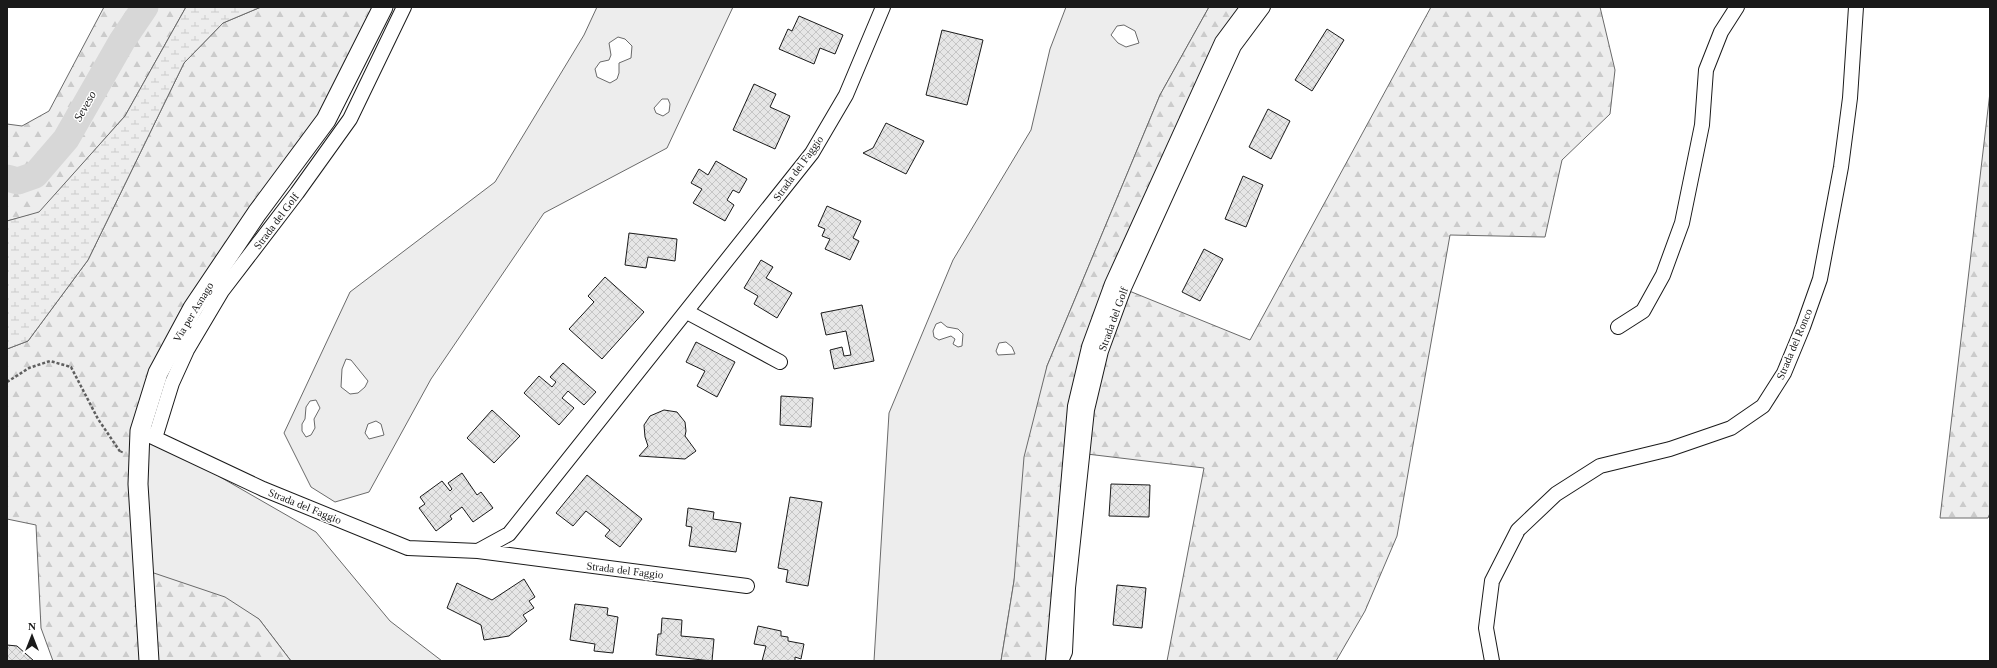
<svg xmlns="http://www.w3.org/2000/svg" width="1997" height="668" viewBox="0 0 1997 668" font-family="'Times New Roman',serif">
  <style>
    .built { fill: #ededed; stroke: #6a6a6a; fill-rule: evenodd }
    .forest { fill: url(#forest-firs); stroke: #6a6a6a }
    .wetland { fill: url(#wetland-marsh); stroke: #6a6a6a }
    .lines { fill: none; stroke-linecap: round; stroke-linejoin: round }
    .river { stroke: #d7d7d7; stroke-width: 27 }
    .building { fill: url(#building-cross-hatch); stroke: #1a1a1a }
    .street-casing { stroke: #1a1a1a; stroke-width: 16 }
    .secondary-casing { stroke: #1a1a1a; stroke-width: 21 }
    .path { stroke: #5f5f5f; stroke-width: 2.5; stroke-dasharray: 3 2; stroke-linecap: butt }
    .street { stroke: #fff; stroke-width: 14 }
    .secondary { stroke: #fff; stroke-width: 19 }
    .labels { text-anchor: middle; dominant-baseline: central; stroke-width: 3; stroke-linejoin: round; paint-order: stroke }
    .street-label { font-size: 11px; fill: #1a1a1a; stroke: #fff }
    .water-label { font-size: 12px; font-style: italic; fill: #1a1a1a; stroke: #fff }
  </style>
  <defs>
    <pattern id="forest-firs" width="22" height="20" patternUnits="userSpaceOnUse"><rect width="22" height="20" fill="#ededed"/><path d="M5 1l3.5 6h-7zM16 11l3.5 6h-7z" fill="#cbcbcb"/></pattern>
    <pattern id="wetland-marsh" width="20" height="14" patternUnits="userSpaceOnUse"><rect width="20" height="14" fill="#ededed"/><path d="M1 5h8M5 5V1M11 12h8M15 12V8" fill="none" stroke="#cbcbcb"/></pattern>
    <pattern id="building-cross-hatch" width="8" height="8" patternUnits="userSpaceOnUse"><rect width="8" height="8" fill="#e6e6e6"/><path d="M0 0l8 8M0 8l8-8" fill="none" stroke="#c5c5c5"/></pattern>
  </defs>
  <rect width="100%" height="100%" fill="#fff"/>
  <path class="built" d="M597 7H733L667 148 544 213 431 379 369 492 335 502 311 487 284 433 350 292 495 182 584 35ZM618 37 625 39 632 46 631 58 619 63V73L617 79 610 83 597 77 595 69 600 62 609 60 611 55 609 43ZM662 99H668L670 104 669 112 663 116 656 113 654 108ZM346 359 351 360 368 381 365 387 358 393 350 394 341 387 342 369ZM316 400 320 408 314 419 315 428 311 435 306 437 302 431V424L305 419 306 407 310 401ZM376 421 381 424 384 435 369 439 365 433 368 424Z
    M1066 7H1209L1160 95 1047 366 1014 581 1001 661H874L889 413 953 260 1031 130 1050 49ZM1124 25 1135 31 1139 43 1126 47 1118 43 1111 35 1117 26ZM941 322 947 327 958 329 963 334 962 346 958 347 953 344 955 339 951 336 939 340 934 337 933 331 936 324ZM1006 342 1012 347 1015 354 998 355 996 351 999 343Z
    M140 431 316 532 390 621 442 661H291L259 619 142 569Z"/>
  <path class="forest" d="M104 7H186L125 116 39 213 7 221V124L22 126 49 111Z
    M261 7H383L326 120 193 308 140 431 142 569 225 597 259 619 291 661H53L41 628 36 525 7 519V349L28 341 88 260 184 63 223 23Z
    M1209 7H1248L1112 284 1250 340 1431 7H1600L1615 70 1610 114 1562 160 1545 237 1450 235 1397 536 1365 611 1336 661H1167L1204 468 1070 452 1053 661H1001L1014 581 1024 457 1047 366 1160 95Z
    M1990 92V513L1988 518H1940Z"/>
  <path class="wetland" d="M186 7H261L223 23 184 63 88 260 28 341 7 349V221L39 212 125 116Z"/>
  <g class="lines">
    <path class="river" d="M7 178 18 181 35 175 66 139 122 41 145 7"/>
  </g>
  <path class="building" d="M799 16 843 35 835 54 820 48 814 64 779 49 788 29 792 31Z
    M1327 29 1344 40 1312 91 1295 80Z
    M942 30 983 40 967 105 926 95Z
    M754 84 776 94 770 107 790 116 775 149 733 130Z
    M1268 109 1290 121 1271 159 1249 147Z
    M886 123 924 141 906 174 863 153 873 148Z
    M716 161 747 179 739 193 733 190 727 200 734 205 725 221 693 203 702 189 691 183 699 169 708 175Z
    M1243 176 1263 185 1246 227 1225 219Z
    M827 206 861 221 853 238 859 241 850 260 825 249 830 239 822 236 825 229 818 226Z
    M629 233 677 239 675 261 648 257 646 268 625 265Z
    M1204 249 1223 259 1200 301 1182 292Z
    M761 260 773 267 766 278 792 293 777 318 754 304 758 296 744 288Z
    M605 277 644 312 602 359 569 329 594 302 588 296Z
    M862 305 874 361 834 369 830 350 842 347 844 356 851 355 846 331 826 335 821 313Z
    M696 342 735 362 717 397 697 386 705 371 686 362Z
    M563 363 596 392 584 405 568 391 562 398 574 408 559 425 524 393 539 376 552 387 556 382 550 377Z
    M781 396 813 398 811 427 780 425Z
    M492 410 520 436 494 463 467 438Z
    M664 410 677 412 685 422 686 431 685 436 696 451 685 459 639 456 648 446 645 437 644 425 650 416Z
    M462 473 477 495 481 492 493 508 473 522 462 507 450 516 452 519 436 531 419 508 425 504 420 497 442 481 450 491 452 489 448 483Z
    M587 475 642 519 620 547 605 536 610 530 586 511 573 526 556 513Z
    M1111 484 1150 485 1149 517 1109 516Z
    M790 497 822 502 808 586 786 582 788 570 778 568Z
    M688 508 714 512 713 519 741 523 736 552 689 546 692 527 686 526Z
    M524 579 535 597 529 601 534 608 523 615 527 621 509 636 484 640 481 625 447 608 457 583 492 600Z
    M1117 585 1146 588 1142 628 1113 625Z
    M575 604 608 608 607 615 618 617 613 653 594 651 595 644 570 640Z
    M662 618 682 620 681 636 714 639 712 661 656 655 658 634H661Z
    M758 626 781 631V636L788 637V641L804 644 801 659 795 657V661H762L766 646 754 644Z
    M7 645 17 646 34 661H7Z"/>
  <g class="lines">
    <g class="street-casing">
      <path id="street" d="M687 312 780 362
        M1618 327 1643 311 1663 275 1682 223 1702 125 1706 70 1721 32 1737 7
        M140 431 263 489 408 548 478 551 509 534 812 153 846 95 883 7
        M155 438 172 383 187 350 222 291 297 193 350 119 404 7
        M478 551 747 586
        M1053 661 1075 406 1089 347 1112 284 1222 42 1248 7
        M1061 661 1065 652 1068 588 1087 410 1101 351 1124 288 1234 46 1263 7
        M1492 661 1486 628 1492 581 1518 530 1556 494 1600 466 1670 449 1731 428 1763 406 1784 373 1803 327 1820 279 1841 167 1850 98 1856 7"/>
    </g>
    <g class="secondary-casing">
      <path id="secondary" d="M149 661 138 484 140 431 158 373 193 308 257 213 326 120 383 7"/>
    </g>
    <path class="path" d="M7 382 29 368 50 361 71 367 98 419 121 453 122 451"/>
    <use href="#street" class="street"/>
    <use href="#secondary" class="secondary"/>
  </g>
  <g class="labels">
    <g class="street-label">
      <text transform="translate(798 168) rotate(-54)">Strada del Faggio</text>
      <text transform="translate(276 221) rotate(-53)">Strada del Golf</text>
      <text transform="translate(193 312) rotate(-59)">Via per Asnago</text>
      <text transform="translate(1113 319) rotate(-70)">Strada del Golf</text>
      <text transform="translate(1794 344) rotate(-67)">Strada del Ronco</text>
      <text transform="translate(305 506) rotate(22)">Strada del Faggio</text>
      <text transform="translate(625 570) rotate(7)">Strada del Faggio</text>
    </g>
    <g class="water-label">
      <text transform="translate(85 106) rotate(-60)">Seveso</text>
    </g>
  </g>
  <rect width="1997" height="668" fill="none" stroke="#1a1a1a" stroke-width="16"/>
  <g transform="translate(32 636)" stroke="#ffffff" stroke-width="3" paint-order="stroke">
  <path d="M0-3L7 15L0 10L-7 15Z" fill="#1a1a1a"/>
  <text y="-6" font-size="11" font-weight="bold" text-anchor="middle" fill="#1a1a1a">N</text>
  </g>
</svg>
